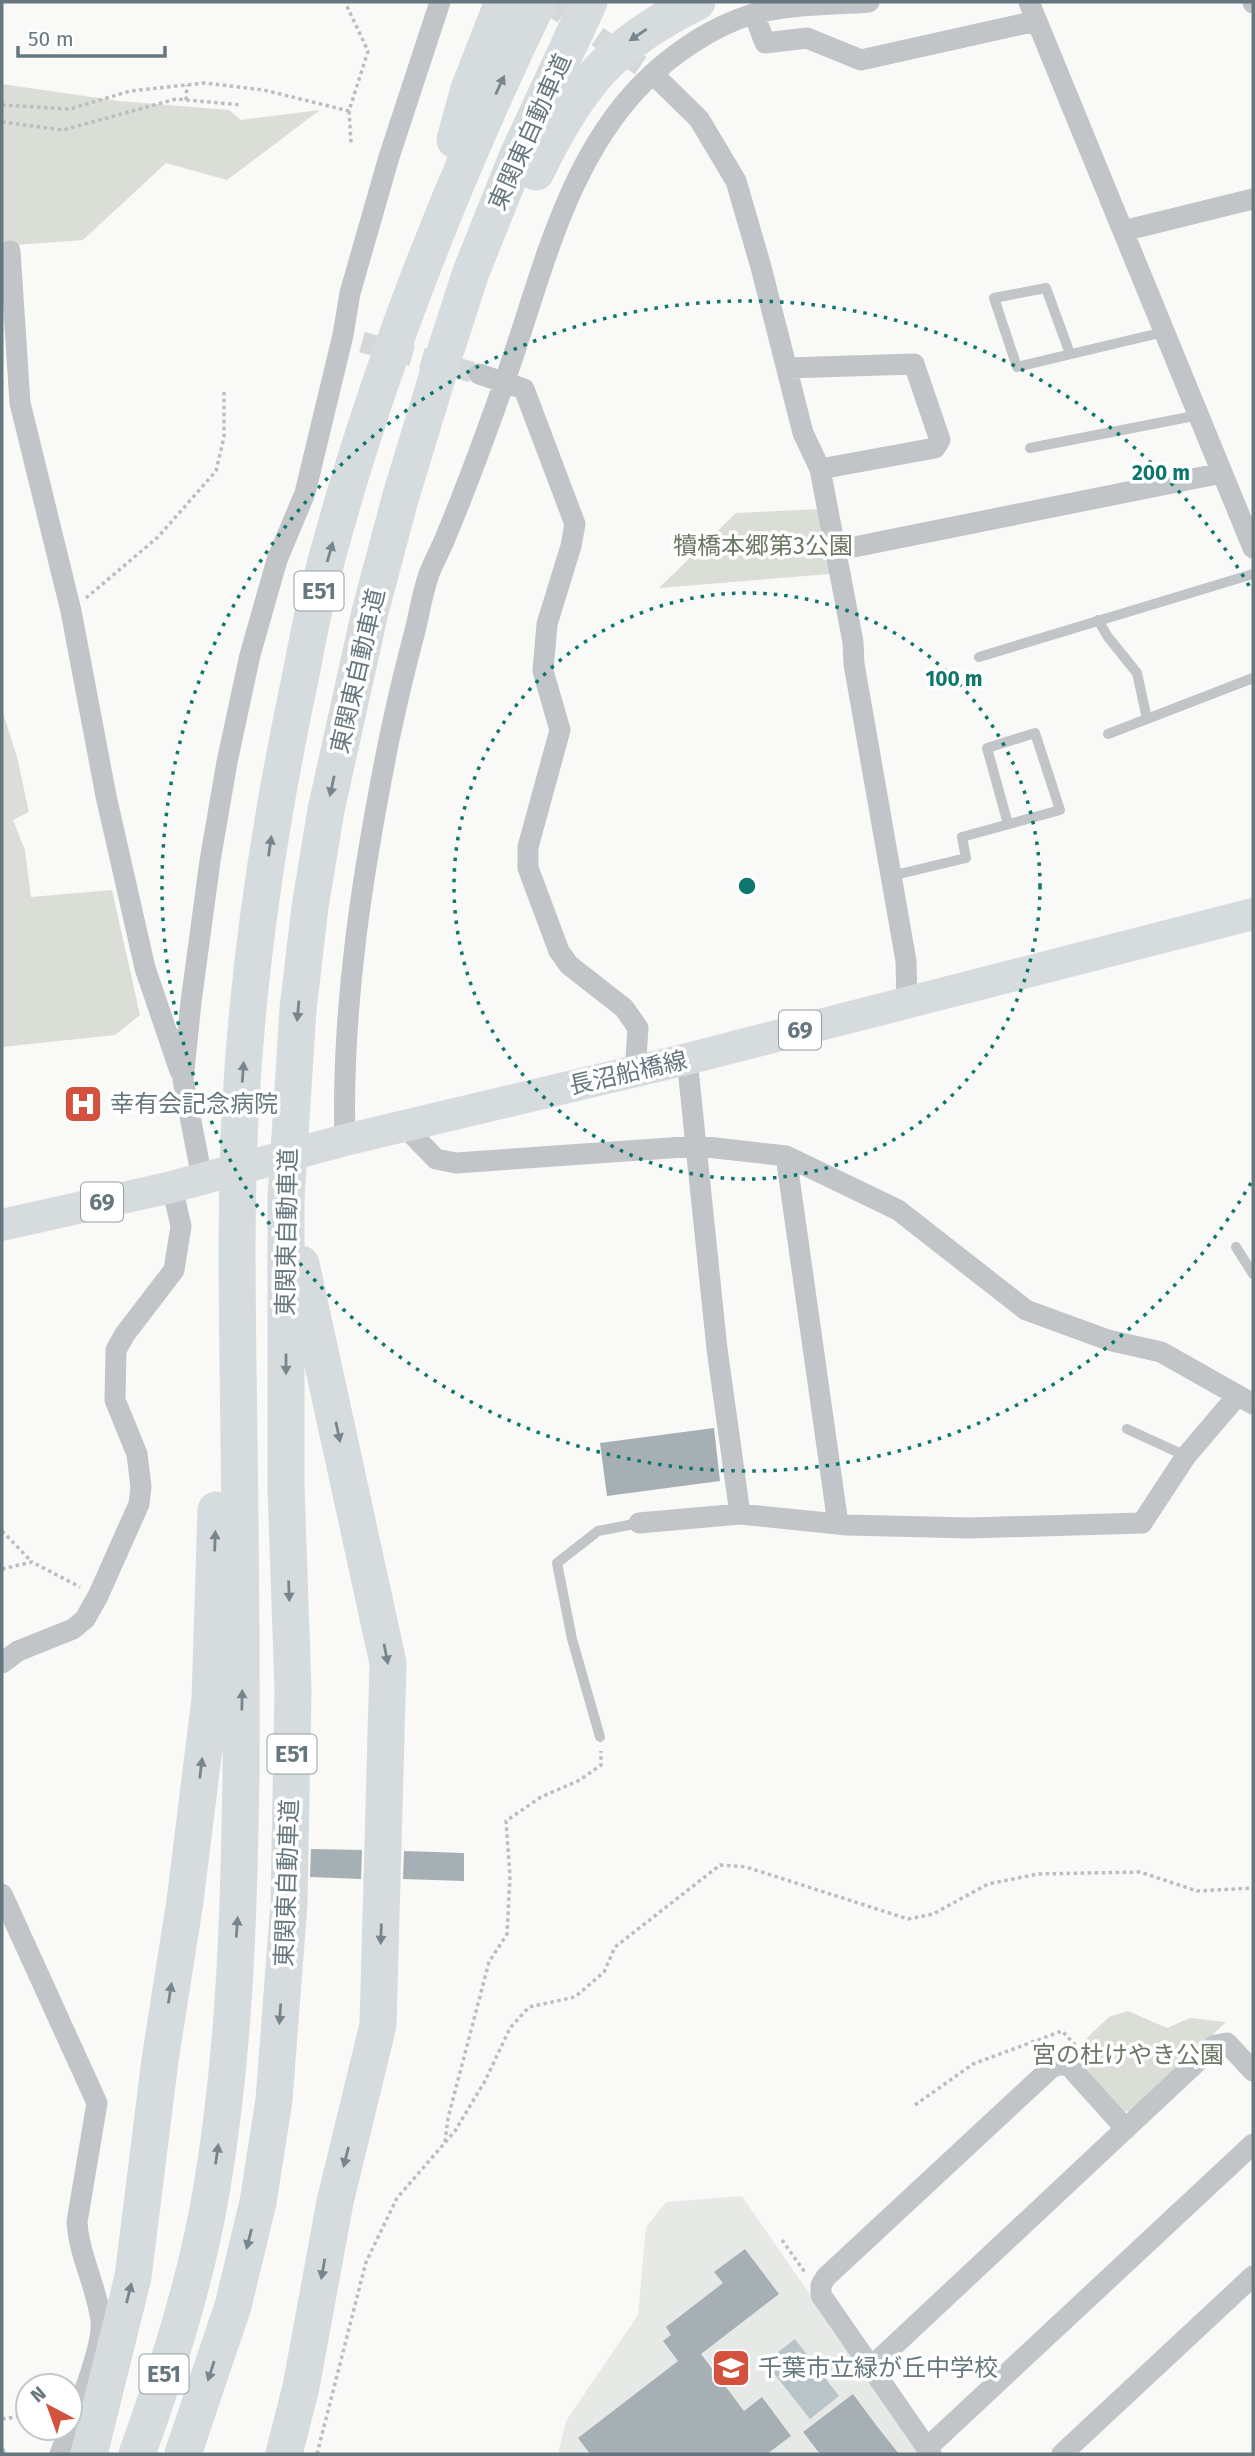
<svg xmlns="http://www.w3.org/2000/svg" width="1255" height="2456" viewBox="0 0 1255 2456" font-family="'Fira Sans','Noto Sans JP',sans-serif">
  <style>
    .built { fill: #e7e9e7 }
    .green { fill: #daded7 }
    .water { fill: #b8c4c7 }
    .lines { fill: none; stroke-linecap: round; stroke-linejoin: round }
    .stream { stroke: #b8c4c7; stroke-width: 6 }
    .building { fill: #a6afb3 }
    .minor-tunnel { stroke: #d4d8d9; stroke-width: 21; stroke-dasharray: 21 10; stroke-linecap: butt }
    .path { stroke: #bbbec0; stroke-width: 3.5; stroke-dasharray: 3.5 3.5; stroke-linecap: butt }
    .service { stroke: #c1c5c8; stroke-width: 10 }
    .minor { stroke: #c1c5c8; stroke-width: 21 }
    .primary { stroke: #d6dbdd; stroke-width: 32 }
    .motorway { stroke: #d6dbdd; stroke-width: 37 }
    .oneway { fill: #77868d }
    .ring { fill: none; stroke: #0f766e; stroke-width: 3.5; stroke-dasharray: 3.5 7 }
    .labels { text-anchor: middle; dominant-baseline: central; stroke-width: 7; stroke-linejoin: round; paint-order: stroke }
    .shield { fill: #fff; stroke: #94a0a5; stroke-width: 2 }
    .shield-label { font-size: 23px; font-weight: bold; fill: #66777f }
    .street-label { font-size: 24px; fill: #66777f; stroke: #fff }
    .park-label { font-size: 24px; fill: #6a7865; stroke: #fff }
    .poi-label { font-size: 24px; fill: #66777f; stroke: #fff; text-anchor: start }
    .centre { fill: #0f766e; stroke: #fff; stroke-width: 3.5 }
    .ring-label { font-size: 21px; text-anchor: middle; font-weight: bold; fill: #0f766e; stroke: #fff; stroke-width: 7; stroke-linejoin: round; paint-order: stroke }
  </style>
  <rect width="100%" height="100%" fill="#f9f9f7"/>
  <path class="built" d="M742 2196 920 2454H558L566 2421 638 2315 646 2227 666 2202Z"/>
  <path class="green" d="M2 84 119 101 229 110 241 120 320 110 227 180 166 163 83 240 2 246Z
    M821 509 830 574 659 588 736 513Z
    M2 710 17 757 29 812 13 820 25 850 31 897 112 890 140 1015 115 1035 2 1047Z
    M1128 2011 1167 2028 1190 2018 1226 2022 1132 2111 1122 2112 1071 2053 1109 2017Z"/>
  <path class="water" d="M795 2339 839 2396 810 2419 765 2362Z"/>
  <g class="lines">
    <path class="stream" d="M2 2450 3 2454"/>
  </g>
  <path class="building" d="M714 1428 720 1481 607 1496 600 1443Z
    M311 1849 362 1850 361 1879 310 1877Z
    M404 1851 464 1853V1881L403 1879Z
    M745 2249 779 2294 701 2354 744 2411 762 2397 791 2436 767 2454H590L578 2438 678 2361 663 2341 671 2335 666 2327 723 2283 714 2272Z
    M853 2394 876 2425 899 2454H820L803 2432Z"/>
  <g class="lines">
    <path class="minor-tunnel" d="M546 2 653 74
      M362 342 479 374"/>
    <path class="path" d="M186 100 187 85
      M2 105 70 109 130 91 205 83 264 90 349 111 368 51 345 2
      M349 111 351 143
      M2 122 63 130 176 99 242 105
      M86 598 158 537 216 471 224 437V392
      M2 1531 32 1562
      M2 1569 32 1562 80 1587
      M915 2105 973 2064 1062 2031 1077 2047
      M445 2142 448 2118 489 1962 507 1934 510 1876 506 1821 541 1797 580 1780 601 1765V1751
      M782 2240 806 2274
      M2 2419 28 2415
      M317 2454 366 2262 397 2198 455 2131 485 2081 510 2028 529 2007 575 1997 604 1972 615 1947 720 1865 746 1867 908 1919 933 1914 988 1884 1038 1874 1140 1872 1197 1891 1253 1888"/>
    <path class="service" d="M1070 354 1046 288 994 298 1017 367 1164 332
      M1030 448 1199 415
      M1098 620 1108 637 1137 673 1147 719
      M979 657 1253 574
      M1108 734 1253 678
      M891 876 966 858 962 837 1060 810 1035 733 987 748 1008 824
      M1236 1247 1253 1274
      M1127 1429 1186 1456
      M600 1737 572 1639 557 1563 598 1531 639 1523"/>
    <path class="minor" d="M1029 2 1253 548
      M1253 2V3
      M754 14 765 43 807 38 861 60 1036 21
      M653 74 699 119 736 181 761 267 803 433 820 469 853 642 854 664 906 961 907 1003
      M1123 231 1253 199
      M10 251 20 403 71 611 106 796 145 968 180 1071
      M787 368 914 364 940 440 935 448 820 469
      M479 374 524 389 575 524 571 546 547 624 543 671 560 730 528 847V868L559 951 569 965 624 1008 638 1028 635 1072
      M834 551 1222 473
      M687 1059 717 1349 740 1514
      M404 1126 436 1159 456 1163 698 1146 786 1156 898 1210 1026 1310 1108 1340 1161 1352 1253 1404
      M345 1140C341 1006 363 870 389 740 397 702 406 664 416 627 420 609 423 591 429 574 434 561 441 549 446 536 467 486 486 434 504 383 541 280 564 162 644 82 673 53 713 26 753 14 790 4 831 5 869 2
      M786 1156 838 1524
      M202 1178 183 1080 191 1002 210 861 227 762 250 655 277 560 305 493 343 335 350 293 389 157 440 2
      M639 1523 740 1514 847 1525 969 1528 1142 1523 1186 1456 1238 1395
      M2 1663 18 1651 73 1629 85 1619 98 1596 139 1504 141 1487 137 1454 115 1400 116 1350 125 1334 174 1270 181 1226 172 1187
      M2 1894 97 2103 77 2222C79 2256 97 2287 101 2321 104 2348 71 2427 60 2454
      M871 2367 1215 2045 1227 2043 1253 2071
      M927 2448 1253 2144
      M931 2454 821 2295V2285L826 2277 1051 2068 1061 2064 1070 2067 1126 2129
      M1062 2454 1253 2276"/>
    <path class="primary" d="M2 1225 172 1187 345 1140 687 1059 1253 914"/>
    <path class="motorway" d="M455 140 469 89 503 2
      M536 172C577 86 612 43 697 2
      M89 2454 133 2277 160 2060 185 1901 210 1699 216 1510
      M137 2454C168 2368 197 2278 212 2187 235 2050 239 1911 241 1772 242 1638 240 1503 238 1368 237 1284 236 1200 240 1116 247 978 267 839 295 703 303 666 309 629 318 592 370 388 447 191 538 2
      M183 2454 233 2306 258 2202 274 2100 289 1903 293 1689 286 1488V1198L298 1009 310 907 326 810 370 612 400 499 438 374 471 272 518 155 589 2
      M284 2454 301 2387 335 2202 378 2025 388 1663 301 1264"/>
  </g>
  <defs><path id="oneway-solid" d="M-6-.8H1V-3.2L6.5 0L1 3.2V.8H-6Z" transform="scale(1.75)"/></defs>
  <g class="oneway">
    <use href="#oneway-solid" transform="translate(638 35) rotate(146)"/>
    <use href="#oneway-solid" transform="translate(500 85) rotate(-65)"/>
    <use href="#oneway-solid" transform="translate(330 552) rotate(-74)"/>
    <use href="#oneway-solid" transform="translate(332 786) rotate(102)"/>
    <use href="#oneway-solid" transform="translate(270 846) rotate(-82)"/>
    <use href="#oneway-solid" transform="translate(298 1011) rotate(95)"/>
    <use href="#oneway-solid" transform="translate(243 1072) rotate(-86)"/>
    <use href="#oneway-solid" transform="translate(286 1364) rotate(90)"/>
    <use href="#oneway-solid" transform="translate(338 1432) rotate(78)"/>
    <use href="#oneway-solid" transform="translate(215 1541) rotate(-88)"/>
    <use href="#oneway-solid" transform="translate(289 1591) rotate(88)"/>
    <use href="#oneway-solid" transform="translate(386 1654) rotate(79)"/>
    <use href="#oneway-solid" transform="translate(242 1700) rotate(-89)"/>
    <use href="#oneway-solid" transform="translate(201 1768) rotate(-83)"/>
    <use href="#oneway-solid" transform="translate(237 1927) rotate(-86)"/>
    <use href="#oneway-solid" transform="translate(381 1934) rotate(92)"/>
    <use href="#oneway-solid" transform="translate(170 1993) rotate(-81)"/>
    <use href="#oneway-solid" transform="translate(280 2014) rotate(94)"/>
    <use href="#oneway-solid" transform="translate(217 2154) rotate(-82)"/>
    <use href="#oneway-solid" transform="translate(346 2157) rotate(104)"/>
    <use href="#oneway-solid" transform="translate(249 2239) rotate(104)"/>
    <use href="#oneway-solid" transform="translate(323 2269) rotate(100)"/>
    <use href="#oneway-solid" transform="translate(129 2293) rotate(-76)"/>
    <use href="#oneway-solid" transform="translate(211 2371) rotate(108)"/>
  </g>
  <g class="ring">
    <circle cx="747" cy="886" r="293"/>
    <path d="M1251 1183A585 585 0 1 1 1251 589"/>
  </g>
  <defs>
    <g id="hospital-square" transform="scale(2.0125)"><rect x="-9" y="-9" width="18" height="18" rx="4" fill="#d2523e" stroke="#fff"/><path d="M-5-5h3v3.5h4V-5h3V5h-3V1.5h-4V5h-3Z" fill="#fff"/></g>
    <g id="school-square" transform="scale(2.0125)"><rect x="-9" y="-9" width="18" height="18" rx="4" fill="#d2523e" stroke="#fff"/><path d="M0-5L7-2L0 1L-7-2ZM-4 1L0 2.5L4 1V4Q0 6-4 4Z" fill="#fff"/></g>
  </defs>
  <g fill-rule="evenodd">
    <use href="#hospital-square" x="83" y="1104"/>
    <use href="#school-square" x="731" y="2368"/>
  </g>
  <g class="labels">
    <g class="shield">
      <rect x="294.5" y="571.5" width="49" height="39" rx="5"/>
      <rect x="779" y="1010.5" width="42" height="39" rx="5"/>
      <rect x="81" y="1182.5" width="42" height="39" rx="5"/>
      <rect x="267.5" y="1734.5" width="49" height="39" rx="5"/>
      <rect x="139.5" y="2354.5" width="49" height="39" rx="5"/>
    </g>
    <g class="shield-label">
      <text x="319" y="591">E51</text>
      <text x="800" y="1030">69</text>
      <text x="102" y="1202">69</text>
      <text x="292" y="1754">E51</text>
      <text x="164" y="2374">E51</text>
    </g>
    <g class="street-label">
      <text transform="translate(530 132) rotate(-66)">東関東自動車道</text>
      <text transform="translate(358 671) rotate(-77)">東関東自動車道</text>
      <text transform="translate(628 1073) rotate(-13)">長沼船橋線</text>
      <text transform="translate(287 1232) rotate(-89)">東関東自動車道</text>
      <text transform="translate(287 1883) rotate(-88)">東関東自動車道</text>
    </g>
    <g class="park-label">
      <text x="763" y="546">犢橋本郷第3公園</text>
      <text x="1128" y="2055">宮の杜けやき公園</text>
    </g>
    <g class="poi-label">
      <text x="110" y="1104">幸有会記念病院</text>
      <text x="758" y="2368">千葉市立緑が丘中学校</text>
    </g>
  </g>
  <circle cx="747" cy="886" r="10" class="centre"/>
  <g class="ring-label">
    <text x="1161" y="480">200 m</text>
    <text x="954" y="686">100 m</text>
  </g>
  <rect width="1255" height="2456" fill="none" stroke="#66777f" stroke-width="7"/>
  <g transform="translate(49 2407) rotate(319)"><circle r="33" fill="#ffffff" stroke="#c2c9cc" stroke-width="2"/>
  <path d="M0-5L12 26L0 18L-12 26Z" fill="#d2523e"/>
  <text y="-10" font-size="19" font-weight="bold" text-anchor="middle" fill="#66777f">N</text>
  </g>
  <path d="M18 46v10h147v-10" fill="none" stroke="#66777f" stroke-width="3.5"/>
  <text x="28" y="46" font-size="21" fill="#66777f" stroke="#ffffff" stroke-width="5" paint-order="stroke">50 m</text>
</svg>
